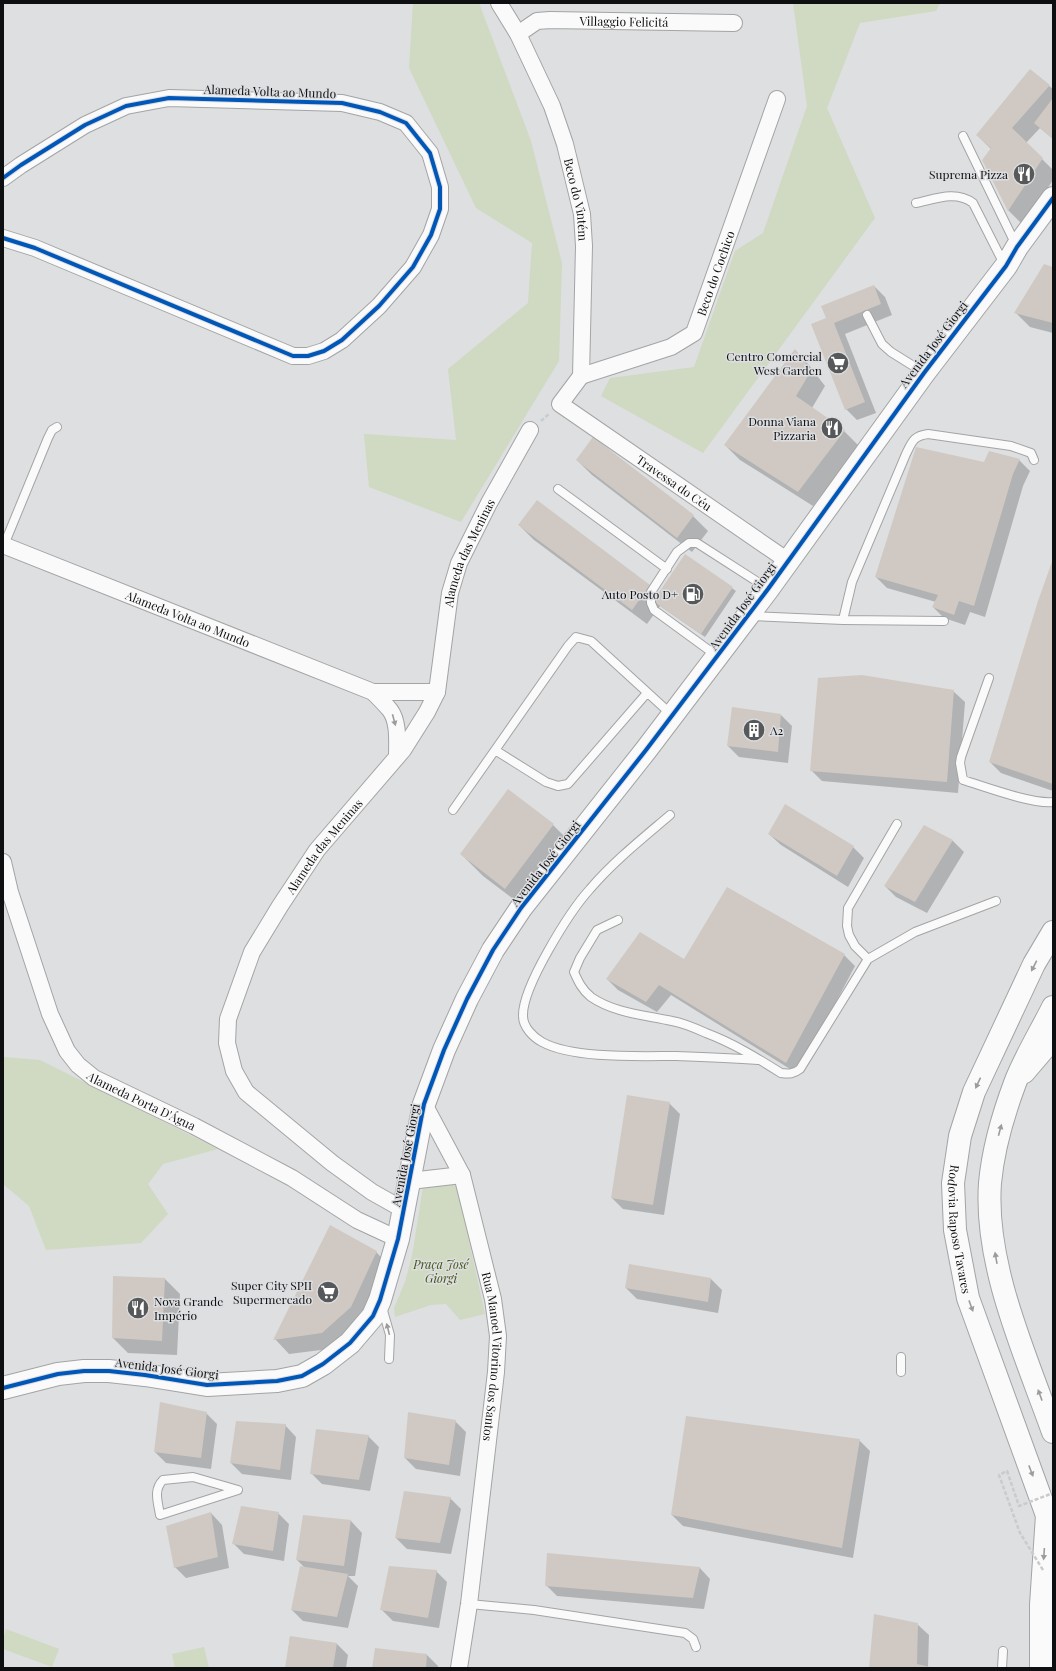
<svg xmlns="http://www.w3.org/2000/svg" width="1056" height="1671" viewBox="0 0 1056 1671" font-family="'Playfair Display',serif">
  <style>
    .green { fill: #d0d9c2 }
    .shadow { fill: #0003 }
    .building { fill: #d0c9c3 }
    .lines { fill: none; stroke-linecap: round; stroke-linejoin: round }
    .lane-casing { stroke: #a3a4a5; stroke-width: 10 }
    .street-casing { stroke: #a3a4a5; stroke-width: 18 }
    .secondary-casing { stroke: #a3a4a5; stroke-width: 24 }
    .highway-casing { stroke: #a3a4a5; stroke-width: 24 }
    .path { stroke: #cacbcc; stroke-width: 2.5; stroke-dasharray: 4 2; stroke-linecap: butt }
    .lane { stroke: #fafafa; stroke-width: 8 }
    .street { stroke: #fafafa; stroke-width: 16 }
    .secondary { stroke: #fafafa; stroke-width: 22 }
    .highway { stroke: #fafafa; stroke-width: 22 }
    .path-bridge { stroke: #cacbcc; stroke-width: 2.5; stroke-dasharray: 4 2; stroke-linecap: butt }
    .cycleway-casing { stroke: #dddee1; stroke-width: 6 }
    .cycleway { stroke: #0057b8; stroke-width: 4 }
    .oneway { fill: #9c9c9c }
    .labels { text-anchor: middle; dominant-baseline: central; stroke-width: 3; stroke-linejoin: round; paint-order: stroke }
    .street-label { font-size: 12px; fill: #0e0f10; stroke: #dddee1 }
    .poi-label { font-size: 12px; fill: #0e0f10; stroke: #dddee1; text-anchor: end }
    .park-label { font-size: 12px; font-style: italic; fill: #425512; stroke: #dddee1 }
  </style>
  <rect width="100%" height="100%" fill="#dedfe0"/>
  <path class="green" d="M413 3H479L531 141 562 263 559 361 461 522 369 487 364 434 456 440 448 369 528 303 532 243 476 208 409 68Z
    M793 3H940L936 11 860 23 827 108 875 218 703 453 601 396 610 378 694 367 735 251 763 233 807 106Z
    M3 1057 40 1060 218 1149 163 1164 148 1184 168 1214 141 1243 46 1250 29 1206 3 1184Z
    M429 1180 457 1186 485 1314 460 1320 446 1304 431 1305 395 1317 394 1308 405 1282 412 1256 423 1187Z
    M6 1629 59 1649 52 1667 3 1649V1640Z
    M204 1647 209 1668H175L172 1654Z"/>
  <path class="shadow" d="M1030 71 1053 89V139L1040 128 1026 143 1053 170V180L1023 225 1008 210 991 149 977 135Z
    M1053 268V333L1030 327 1015 312Z
    M874 286 885 297 892 315 845 334 876 413 857 420 846 409 827 319Z
    M795 350 809 365 825 386 812 408 844 431 859 446 813 506 740 460 725 445Z
    M593 438 693 516 708 531 692 552 592 475 577 460Z
    M1019 460 1030 471 1023 486 985 617 970 612 965 625 944 618 933 607 936 602 887 588 876 577 984 463Z
    M537 502 649 586 659 595 686 556 736 591 705 637 660 606 647 624 534 540 519 525Z
    M1053 561V791L1001 773 990 762Z
    M953 691 965 702 958 793 822 781 811 770Z
    M781 715 792 726 788 763 739 757 728 746Z
    M508 791 553 825 575 847 528 910 483 876 461 854Z
    M924 827 953 841 964 852 927 913 896 897 885 886Z
    M769 834 853 847 864 858 848 887 781 845Z
    M844 955 855 966 798 1074 671 995 657 1012 618 990 607 979 685 960Z
    M669 1103 680 1114 664 1215 623 1209 612 1198Z
    M376 1252 391 1267 366 1321 337 1348 289 1354 275 1339Z
    M630 1266 711 1279 722 1290 718 1313 637 1299 626 1288Z
    M114 1277 165 1279 180 1294 177 1355 128 1353 113 1338Z
    M206 1413 217 1424 211 1469 166 1463 155 1452Z
    M455 1421 466 1432 460 1476 416 1469 405 1458Z
    M285 1425 296 1437 291 1480 242 1474 231 1463Z
    M368 1436 379 1447 370 1491 322 1484 311 1473Z
    M859 1440 870 1451 853 1558 683 1526 672 1515Z
    M450 1498 461 1509 451 1554 407 1549 396 1538Z
    M211 1513 222 1525 229 1568 186 1578 175 1567Z
    M278 1513 289 1524 284 1561 244 1554 233 1543Z
    M304 1516 351 1521 362 1533 355 1576H348L358 1586 348 1628 303 1621 292 1610 305 1568 297 1560Z
    M699 1567 710 1579 704 1609 557 1596 546 1585Z
    M436 1571 447 1582 439 1628 393 1621 382 1610Z
    M917 1624 929 1635 928 1667 933 1668H870Z
    M290 1637 337 1644 348 1655 346 1668H286Z
    M427 1655 438 1666V1668H373Z"/>
  <path class="building" d="M1030 69 1050 85 1012 128 1043 158 1008 211 982 160 991 148 976 135Z
    M1053 98V139L1034 123Z
    M1044 264 1053 267V323L1014 313Z
    M874 285 881 304 834 323 865 402 845 410 811 324 826 318 821 306Z
    M795 349 811 371 796 396 845 430 798 492 724 445Z
    M593 437 694 515 677 538 576 460Z
    M916 447 984 462 989 451 1020 459 1013 474 974 606 959 601 954 615 932 607 938 595 875 577Z
    M537 500 650 585 632 610 518 525Z
    M685 554 733 587 701 634 653 601Z
    M1053 559V784L989 762 1038 601Z
    M862 675 954 690 947 782 810 771 818 678Z
    M732 707 781 714 778 752 727 746Z
    M508 789 554 824 505 889 460 854Z
    M785 804 854 846 837 876 768 834Z
    M924 825 953 840 915 902 884 886Z
    M727 887 845 954 786 1063 659 985 646 1002 606 979 640 932 684 959Z
    M627 1095 670 1102 653 1205 611 1198Z
    M330 1225 377 1251 351 1307 322 1333 273 1340Z
    M629 1264 711 1278 708 1302 625 1288Z
    M113 1276 165 1278 162 1341 112 1338Z
    M160 1402 207 1412 201 1458 154 1452Z
    M408 1412 456 1420 449 1465 404 1458Z
    M686 1416 860 1439 842 1548 671 1515Z
    M236 1421 286 1424 280 1470 230 1463Z
    M316 1429 369 1435 359 1480 310 1474Z
    M404 1491 451 1497 440 1543 395 1538Z
    M241 1506 279 1512 273 1551 232 1544Z
    M211 1512 218 1557 174 1568 166 1526Z
    M303 1515 351 1520 344 1566 296 1560Z
    M547 1553 700 1567 693 1598 545 1586Z
    M300 1566 348 1574 337 1617 291 1610Z
    M389 1566 437 1570 428 1618 380 1610Z
    M874 1614 918 1623 917 1664 935 1668H869Z
    M290 1636 337 1643 333 1668H285Z
    M375 1648 427 1654 426 1668H372Z"/>
  <g class="lines">
    <g class="lane-casing">
      <path id="lane" d="M963 136 1016 245
        M916 203C935 199 956 190 973 203L1004 264
        M867 315 882 344 891 352 923 372
        M558 489 667 569
        M4 545 48 438 52 430 57 427
        M751 616 843 620
        M944 621 843 620 852 582 906 454C912 442 913 436 928 434L1011 446 1031 453 1034 460
        M717 656 654 610 651 603V592L677 552 689 543H697L767 588
        M989 678 961 757 960 763 963 780C986 787 1031 804 1053 802
        M495 750 546 782 558 786 568 784 647 693
        M453 810 568 646 576 637 591 641 672 715
        M670 815C643 838 614 861 590 889 570 911 522 987 523 1016 523 1027 533 1037 542 1042 573 1059 640 1056 676 1056 704 1057 731 1058 758 1060
        M618 920 597 930 580 958 574 972C578 981 582 990 591 997 614 1013 645 1015 672 1021 684 1023 695 1028 706 1033 733 1043 757 1058 781 1073 789 1074 794 1074 800 1069L868 959 855 946 849 935 847 926 848 908 897 824
        M868 959 915 932 996 901
        M382 1307 390 1335 389 1359
        M901 1357V1372
        M193 1477 238 1490 160 1515C158 1502 153 1490 163 1480Z
        M469 1604 534 1610 685 1633 693 1639 696 1647
        M1002 1668 1003 1651"/>
    </g>
    <g class="street-casing">
      <g id="street">
        <path id="s1" d="M499 3 518 34 552 106 565 144 582 214 584 246 581 376 560 404 788 561"/>
        <path id="s2" d="M518 34 537 21 550 20 734 23"/>
        <path d="M3 178 21 165 85 125 126 106 169 98 342 103 380 112 406 123 430 153 440 187V209L431 235 413 267 379 306 342 340 324 351 308 356H293L35 248 3 238"/>
        <path id="s3" d="M581 376 671 347 694 333 777 99"/>
        <path id="s4" d="M3 545 373 692H437"/>
        <path d="M373 692C379 698 385 704 390 710 399 722 397 742 397 756"/>
        <path id="s5" d="M3 862 10 892 50 1014 67 1051 78 1065 94 1078 194 1126 292 1178 357 1220 398 1239"/>
        <path id="s6" d="M424 1104 462 1175 493 1299 498 1336 496 1372 469 1604 459 1668"/>
        <path d="M410 1181 462 1175"/>
        <path id="s7" d="M404 1210 372 1192 332 1163 246 1092 234 1071 227 1043 228 1019 252 952 280 906 317 850 403 750 427 712 437 692 450 593 459 563 489 503 530 430"/>
      </g>
    </g>
    <g class="secondary-casing">
      <path id="secondary" d="M1024 1072 1053 1038
        M3 1388 58 1374 84 1371H109L145 1375 207 1385 277 1381 302 1376 323 1364 350 1343 373 1316 380 1300 398 1239 424 1104 444 1050 467 999 493 950 521 908 646 750 768 589 924 373 1006 266 1017 247 1053 198"/>
    </g>
    <g class="highway-casing">
      <g id="highway">
        <path id="s8" d="M1053 932 1034 964 974 1092 960 1136 953 1183 955 1230 968 1298 1053 1532"/>
        <path d="M1053 1007C1041 1031 1024 1059 1015 1083 1003 1115 993 1150 990 1183 984 1265 1026 1356 1053 1432"/>
        <path d="M1041 1668V1605L1047 1515"/>
      </g>
    </g>
    <path class="path" d="M541 421 550 413"/>
    <use href="#lane" class="lane"/>
    <use href="#street" class="street"/>
    <use href="#secondary" class="secondary"/>
    <use href="#highway" class="highway"/>
    <path class="path-bridge" d="M1043 1570 1020 1533 999 1475 1007 1471 1019 1506 1053 1493"/>
    <g class="cycleway-casing">
      <path id="cycleway" d="M3 178 21 165 85 125 126 106 169 98 342 103 380 112 406 123 430 153 440 187V209L431 235 413 267 379 306 342 340 324 351 308 356H293L35 248 3 238
        M3 1388 58 1374 84 1371H109L145 1375 207 1385 277 1381 302 1376 323 1364 350 1343 373 1316 380 1300 398 1239 424 1104 444 1050 467 999 493 950 521 908 646 750 768 589 924 373 1006 266 1017 247 1053 198"/>
    </g>
    <use href="#cycleway" class="cycleway"/>
  </g>
  <defs><path id="oneway-solid" d="M-6-.8H1V-3.2L6.5 0L1 3.2V.8H-6Z"/></defs>
  <g class="oneway">
    <use href="#oneway-solid" transform="translate(394 720) rotate(75)"/>
    <use href="#oneway-solid" transform="translate(1034 966) rotate(117)"/>
    <use href="#oneway-solid" transform="translate(978 1083) rotate(115)"/>
    <use href="#oneway-solid" transform="translate(1000 1130) rotate(-75)"/>
    <use href="#oneway-solid" transform="translate(996 1258) rotate(-100)"/>
    <use href="#oneway-solid" transform="translate(971 1306) rotate(70)"/>
    <use href="#oneway-solid" transform="translate(388 1329) rotate(-104)"/>
    <use href="#oneway-solid" transform="translate(1040 1395) rotate(-110)"/>
    <use href="#oneway-solid" transform="translate(1031 1471) rotate(69)"/>
    <use href="#oneway-solid" transform="translate(1044 1554) rotate(94)"/>
  </g>
  <defs>
    <g id="restaurant-disc" transform="scale(1.15)"><circle r="9.5" fill="#575859" stroke="#dddee1"/><path d="M-5-6h1v4h1v-4h1v4h1v-4h1v5L-1.5 .5V6h-2V.5L-5-1ZM5-6V6H3V1.5H1.5Q1.5-4 5-6Z" fill="#fff"/></g>
    <g id="supermarket-disc" transform="scale(1.15)"><circle r="9.5" fill="#575859" stroke="#dddee1"/><path d="M-6-5.5h2.5l.6 2H6L4.5 2H-2.5L-4.4-4H-6ZM-1.5 3.2a1.3 1.3 0 1 0 .1 0ZM3 3.2a1.3 1.3 0 1 0 .1 0Z" fill="#fff"/></g>
    <g id="fuel-disc" transform="scale(1.15)"><circle r="9.5" fill="#575859" stroke="#dddee1"/><path d="M-5.5-6h7V0h2V4h1.3V-2.5L3-4.5l.8-.8L6-3V5H2.5V1h-1V6h-7ZM-4.2-4.7v3.2H.2V-4.7Z" fill="#fff"/></g>
    <g id="building-disc" transform="scale(1.15)"><circle r="9.5" fill="#575859" stroke="#dddee1"/><path d="M-4-6H4V6H1V3H-1V6H-4ZM-2.5-4.3h1.7v1.8h-1.7ZM.8-4.3h1.7v1.8H.8ZM-2.5-1h1.7V.8h-1.7ZM.8-1h1.7V.8H.8Z" fill="#fff"/></g>
  </defs>
  <g fill-rule="evenodd">
    <use href="#restaurant-disc" x="1024" y="174"/>
    <use href="#supermarket-disc" x="838" y="363"/>
    <use href="#restaurant-disc" x="832" y="428"/>
    <use href="#fuel-disc" x="693" y="594"/>
    <use href="#building-disc" x="754" y="730"/>
    <use href="#supermarket-disc" x="328" y="1292"/>
    <use href="#restaurant-disc" x="138" y="1308"/>
  </g>
  <g class="labels">
    <g class="street-label">
      <text stroke="none"><textPath href="#s2" startOffset="110">Villaggio Felicitá</textPath></text>
      <text transform="translate(270 91) rotate(2)">Alameda Volta ao Mundo</text>
      <text stroke="none"><textPath href="#s1" startOffset="213">Beco do Vintém</textPath></text>
      <text stroke="none"><textPath href="#s3" startOffset="185">Beco do Cochico</textPath></text>
      <text transform="translate(933 344) rotate(-53)">Avenida José Giorgi</text>
      <text stroke="none"><textPath href="#s1" startOffset="564">Travessa do Céu</textPath></text>
      <text stroke="none"><textPath href="#s7" startOffset="810">Alameda das Meninas</textPath></text>
      <text transform="translate(742 606) rotate(-54)">Avenida José Giorgi</text>
      <text stroke="none"><textPath href="#s4" startOffset="199">Alameda Volta ao Mundo</textPath></text>
      <text stroke="none"><textPath href="#s7" startOffset="474">Alameda das Meninas</textPath></text>
      <text transform="translate(545 863) rotate(-52)">Avenida José Giorgi</text>
      <text stroke="none"><textPath href="#s5" startOffset="291">Alameda Porta D'Água</textPath></text>
      <text transform="translate(405 1155) rotate(-79)">Avenida José Giorgi</text>
      <text stroke="none"><textPath href="#s8" startOffset="319">Rodovia Raposo Tavares</textPath></text>
      <text stroke="none"><textPath href="#s6" startOffset="266">Rua Manoel Vitorino dos Santos</textPath></text>
      <text transform="translate(167 1368) rotate(7)">Avenida José Giorgi</text>
    </g>
    <g class="poi-label">
      <text x="1008" y="174">Suprema Pizza</text>
      <text x="822" y="356">Centro Comercial<tspan x="822" dy="14">West Garden</tspan></text>
      <text x="816" y="421">Donna Viana<tspan x="816" dy="14">Pizzaria</tspan></text>
      <text x="678" y="594">Auto Posto D+</text>
      <text x="770" y="730" text-anchor="start">A2</text>
      <text x="312" y="1285">Super City SPII<tspan x="312" dy="14">Supermercado</tspan></text>
      <text x="154" y="1301" text-anchor="start">Nova Grande<tspan x="154" dy="14">Império</tspan></text>
    </g>
    <g class="park-label">
      <text x="441" y="1264">Praça José<tspan x="441" dy="14">Giorgi</tspan></text>
    </g>
  </g>
  <rect width="1056" height="1671" fill="none" stroke="#0e0f10" stroke-width="8"/>
</svg>
